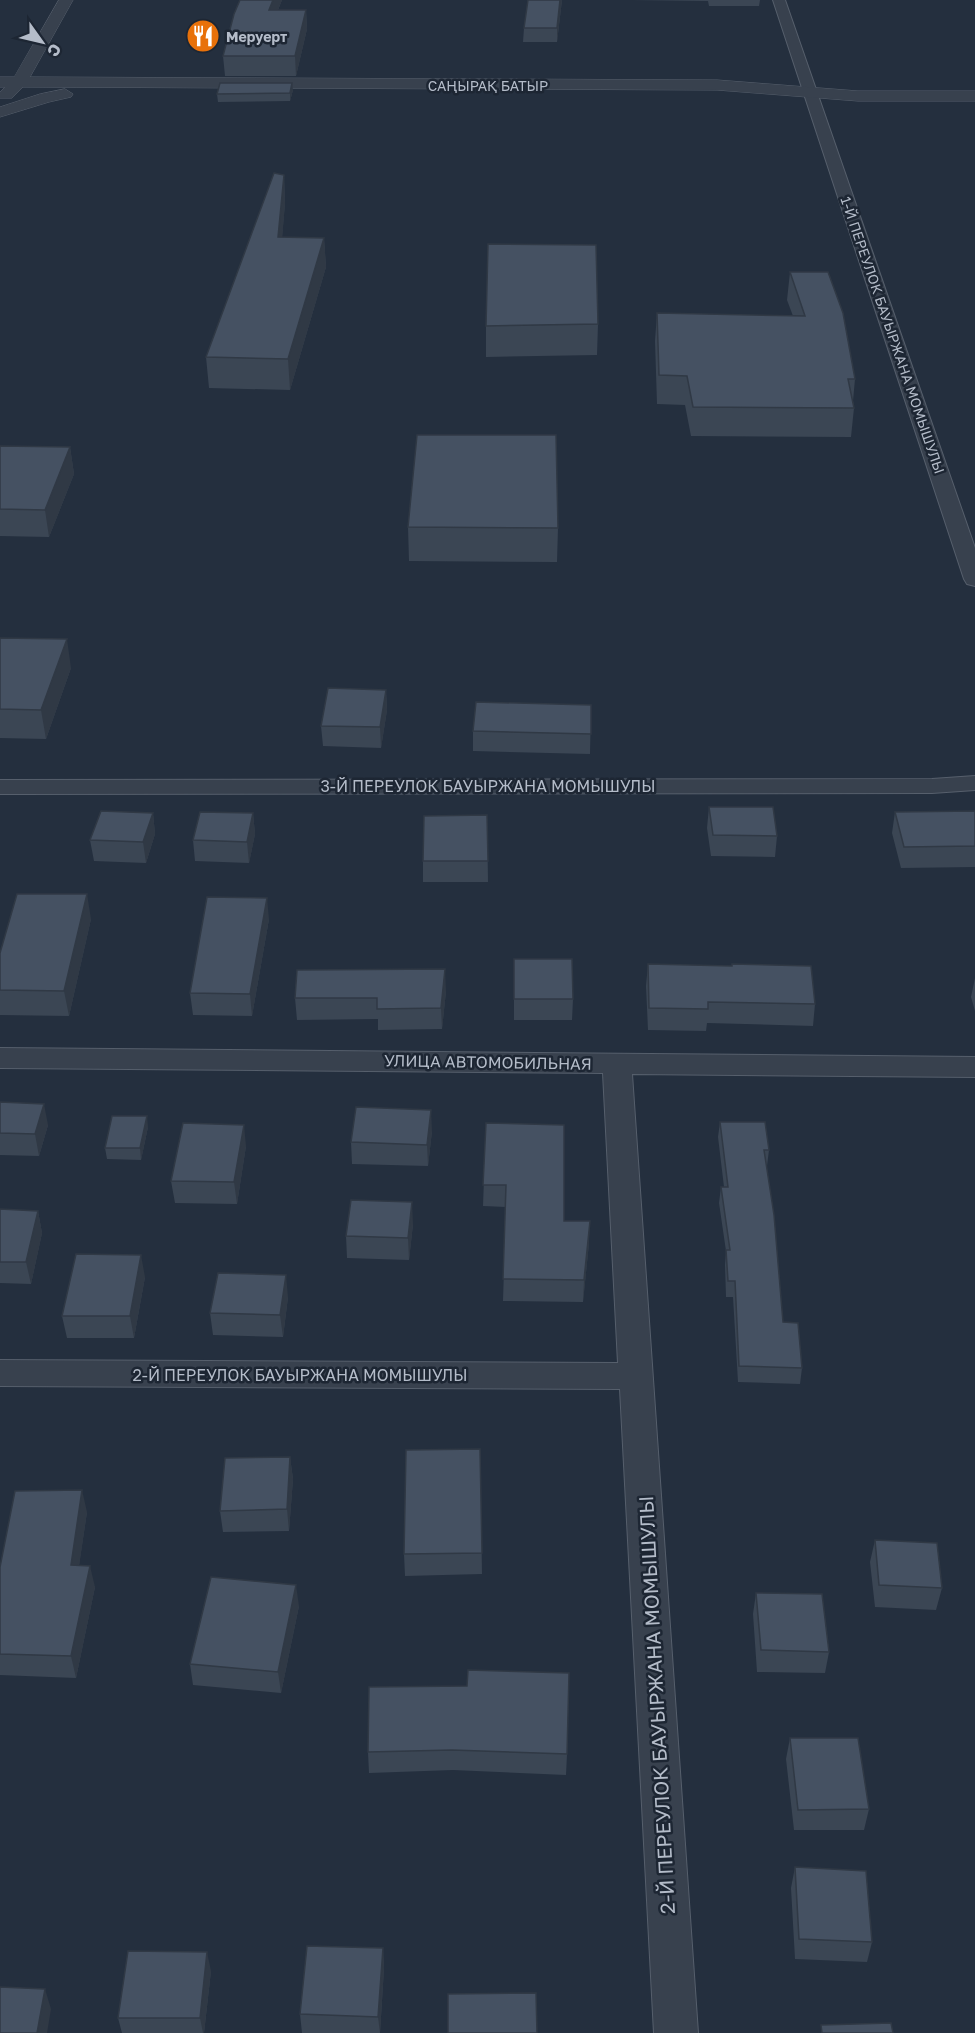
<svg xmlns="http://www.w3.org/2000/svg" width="975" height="2033" viewBox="0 0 975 2033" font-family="'Golos Text',sans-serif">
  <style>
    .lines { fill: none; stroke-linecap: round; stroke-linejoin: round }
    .minor-casing { stroke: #565f6c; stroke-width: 2 }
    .tertiary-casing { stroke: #565f6c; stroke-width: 1 }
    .minor { fill: #38414e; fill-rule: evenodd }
    .tertiary { fill: #38414e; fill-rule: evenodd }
    .wall { fill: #3b4654 }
    .shaded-wall { fill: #303945 }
    .building { fill: #455162; stroke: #303945; stroke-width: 1.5 }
    .labels { text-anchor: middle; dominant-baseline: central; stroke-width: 5; stroke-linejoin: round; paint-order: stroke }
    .far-poi-label { font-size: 14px; font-weight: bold; fill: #b4bcc9; stroke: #1d2633; text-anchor: start }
    .far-street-label { font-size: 14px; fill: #b4bcc9; stroke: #1d2633 }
    .street-label { font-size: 16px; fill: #b4bcc9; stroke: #1d2633 }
    .near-street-label { font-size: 20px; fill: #b4bcc9; stroke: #1d2633 }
  </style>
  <rect width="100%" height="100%" fill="#242f3e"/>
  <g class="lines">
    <g class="minor-casing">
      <path id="minor" d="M773 0H785L975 548V586L967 584 964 579Z
        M975 776V790L932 793 0 794V780L932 779Z
        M0 1048 975 1057V1077L632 1074 698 2033H654L620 1389 0 1386V1360L618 1363 603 1073 0 1068Z"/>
    </g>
    <g class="tertiary-casing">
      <path id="tertiary" d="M59 0H73L30 77 717 80 858 91H975V101H858L717 90 23 87 12 98H0V92L5 87H0V77H14Z
        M65 89 73 94 71 97 49 102 0 117V107L40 94Z"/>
    </g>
    <use href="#minor" class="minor"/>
    <use href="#tertiary" class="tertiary"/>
  </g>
  <path class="wall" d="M240 0H282L278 10H306L307 29 296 76H225L223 56Z
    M528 0H562L557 42H523L524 28Z
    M631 0H760L759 6H709L708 1Z
    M293 90 290 101 218 102 217 94Z
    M284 175 285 203 282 237 324 238 326 267 290 390 209 388 206 357Z
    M790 272 855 379 853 401 854 408 851 437 691 436 685 405 657 404 655 341 657 313 793 316 787 300Z
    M598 324 597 355 486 357V326Z
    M0 446 70 447 74 474 49 537 0 536Z
    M408 527 558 528 557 562 409 561Z
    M0 638 71 668 46 739 0 738Z
    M386 690 387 710 381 748 323 746 321 726Z
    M591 705 590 754 473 751V731Z
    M709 807 777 836 775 857 711 856 707 828Z
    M975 811V867L901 868 892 833 895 812Z
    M153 813 155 834 146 863 94 861 90 840Z
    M253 813 255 834 249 863 195 861 193 840Z
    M487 815 488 882H423V861Z
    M91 919 69 1016 0 1015V953Z
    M269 919 252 1016 193 1015 190 993Z
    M514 959 573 999 572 1020H514Z
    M648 964 815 1004 813 1026 707 1023 706 1031 648 1030 646 986Z
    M975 978V1011L971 997Z
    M446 991 442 1029 378 1030V1019L297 1020 295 998Z
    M0 1102 48 1125 39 1156 0 1155Z
    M720 1122 769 1150 767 1166H766L783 1322 802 1368 800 1384 738 1382 733 1297H726L725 1265 726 1251 719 1203 721 1187H724L718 1137Z
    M486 1123 564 1221 589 1243 583 1302 503 1301 506 1207 483 1206Z
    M148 1127 141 1160 107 1159 105 1148Z
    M432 1131 428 1166 352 1164 351 1142Z
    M246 1146 237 1204 175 1203 171 1181Z
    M0 1209 38 1211 42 1233 31 1284 0 1283Z
    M413 1224 409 1260 347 1258 346 1236Z
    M145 1277 134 1338H67L62 1316Z
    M288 1297 283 1337 213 1335 210 1313Z
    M480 1449 482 1574 405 1576 404 1554Z
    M290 1457 293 1479 289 1531 223 1532 220 1511Z
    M87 1512 79 1565 95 1587 76 1678 0 1675V1567Z
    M875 1540 942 1588 936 1610 875 1607 870 1562Z
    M756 1593 829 1652 825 1673 757 1672 753 1614Z
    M299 1606 281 1693 193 1685 190 1664Z
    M369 1687 567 1754 566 1775 453 1770 369 1773 368 1752Z
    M790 1738 869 1809 864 1830H794L786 1759Z
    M795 1867 872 1942 867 1962 795 1959 791 1888Z
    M383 1948 384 1968 380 2033H302L300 2014Z
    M211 1971 204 2033H122L118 2018Z"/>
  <path class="shaded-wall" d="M273 0H282L270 29 269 10Z
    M560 0H562L557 42V28Z
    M306 10 307 29 296 76 295 56Z
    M292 83 293 90 290 101V93Z
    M284 175 285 203 280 266 278 237Z
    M324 238 326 267 290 390 288 359Z
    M70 447 74 474 49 537 45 510Z
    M67 639 71 668 46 739 41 710Z
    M386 690 387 710 381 748 380 727Z
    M153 813 155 834 146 863 143 842Z
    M253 813 255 834 249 863 247 842Z
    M87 894 91 919 69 1016 64 991Z
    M267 898 269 919 252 1016 250 994Z
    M445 969 446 991 442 1029 441 1008Z
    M44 1104 48 1125 39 1156 35 1134Z
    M431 1110 432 1131 428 1166 427 1145Z
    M147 1116 148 1127 141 1160 140 1148Z
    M244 1125 246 1146 237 1204 234 1182Z
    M412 1202 413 1224 409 1260 408 1238Z
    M38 1211 42 1233 31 1284 26 1262Z
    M590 1221 589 1243 583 1302 584 1280Z
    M141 1255 145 1277 134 1338 130 1316Z
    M286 1275 288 1297 283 1337 280 1315Z
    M290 1457 293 1479 289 1531 287 1509Z
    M82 1490 87 1512 76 1587 71 1565Z
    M90 1566 95 1587 76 1678 71 1656Z
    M296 1585 299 1606 281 1693 278 1672Z
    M383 1948 384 1968 380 2033 378 2017Z
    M207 1952 211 1971 204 2033H203L200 2018Z
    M45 1989 51 2009 47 2033H37Z"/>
  <path class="building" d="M240 0H273L269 10H306L295 56H223L234 14Z
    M528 0H560L557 28H524Z
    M220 83H292L290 93 217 94Z
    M274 173 284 175 278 237 324 238 288 359 206 357Z
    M488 244 596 245 598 324 486 326Z
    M790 272H828L843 313 855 379H848L854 408 693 407 687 376 659 375 657 313 805 316Z
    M417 435H556L558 528 408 527Z
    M0 446 70 447 45 510 0 509Z
    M0 638 67 639 41 710 0 709Z
    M328 688 386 690 380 727 321 726Z
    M476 702 591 705V734L473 731Z
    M709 807H773L777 836 713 835Z
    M101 811 153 813 143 842 90 840Z
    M975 811V846L904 847 895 812Z
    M200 812 253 813 247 842 193 840Z
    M487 815 488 861H423L424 816Z
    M17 894H87L64 991 0 990V953Z
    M207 897 267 898 250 994 190 993Z
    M514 959H572L573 999H514Z
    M648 964 732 966V964L811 966 815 1004 708 1002V1009L649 1008Z
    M445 969 441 1008 377 1009V998H295L297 970Z
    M0 1102 44 1104 35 1134 0 1133Z
    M356 1107 431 1110 427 1145 351 1142Z
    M112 1116H147L140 1148H105Z
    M720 1122H765L769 1150H764L774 1215 783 1322 798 1323 802 1368 739 1366 735 1281H728L726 1250H730L721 1187H728Z
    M183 1123 244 1125 234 1182 171 1181Z
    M486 1123 564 1125V1221H590L584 1280 503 1279 506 1185H483Z
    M351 1200 412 1202 408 1238 346 1236Z
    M0 1209 38 1211 26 1262H0Z
    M76 1254 141 1255 130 1316H62Z
    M218 1273 286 1275 280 1315 210 1313Z
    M480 1449 482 1553 404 1554 406 1450Z
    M290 1457 287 1509 220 1511 225 1458Z
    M82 1490 71 1565 90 1566 71 1656 0 1654V1567L15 1491Z
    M875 1540 937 1543 942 1588 879 1585Z
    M211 1577 296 1585 278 1672 190 1664Z
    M756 1593 822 1594 829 1652 761 1650Z
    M468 1670 569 1673 567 1754 452 1750 368 1752 369 1687 467 1686Z
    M790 1738H858L869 1809 798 1810Z
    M795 1867 866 1871 872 1942 799 1939Z
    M307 1946 383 1948 378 2017 300 2014Z
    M128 1951 207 1952 200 2018H118Z
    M0 1987 45 1989 37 2033H0Z
    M536 1993 537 2033H448V1994Z
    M891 2023 893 2033H822L821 2025Z"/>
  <defs>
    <g id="restaurant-disc" transform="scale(1.725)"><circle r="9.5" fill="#e8710a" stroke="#1d2633"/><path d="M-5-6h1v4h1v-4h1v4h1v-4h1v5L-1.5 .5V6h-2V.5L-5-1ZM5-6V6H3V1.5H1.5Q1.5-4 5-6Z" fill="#fff"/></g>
  </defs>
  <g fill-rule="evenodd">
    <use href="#restaurant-disc" x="203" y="36"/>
  </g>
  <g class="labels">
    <g class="far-poi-label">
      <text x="226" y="36">Меруерт</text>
    </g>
    <g class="far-street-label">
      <text x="488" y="85">САҢЫРАҚ БАТЫР</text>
      <text transform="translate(893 335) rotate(71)">1-Й ПЕРЕУЛОК БАУЫРЖАНА МОМЫШУЛЫ</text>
    </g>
    <g class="street-label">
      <text x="488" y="786">3-Й ПЕРЕУЛОК БАУЫРЖАНА МОМЫШУЛЫ</text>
      <text transform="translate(488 1062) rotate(1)">УЛИЦА АВТОМОБИЛЬНАЯ</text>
      <text x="300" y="1375">2-Й ПЕРЕУЛОК БАУЫРЖАНА МОМЫШУЛЫ</text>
    </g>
    <g class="near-street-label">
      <text transform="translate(656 1705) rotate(-93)">2-Й ПЕРЕУЛОК БАУЫРЖАНА МОМЫШУЛЫ</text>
    </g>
  </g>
  <g transform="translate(42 42) rotate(124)" stroke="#1d2633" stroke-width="4.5" paint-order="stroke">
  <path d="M0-4.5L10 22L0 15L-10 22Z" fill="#b4bcc9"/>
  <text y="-9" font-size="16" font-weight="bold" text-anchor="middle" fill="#b4bcc9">С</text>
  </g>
</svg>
